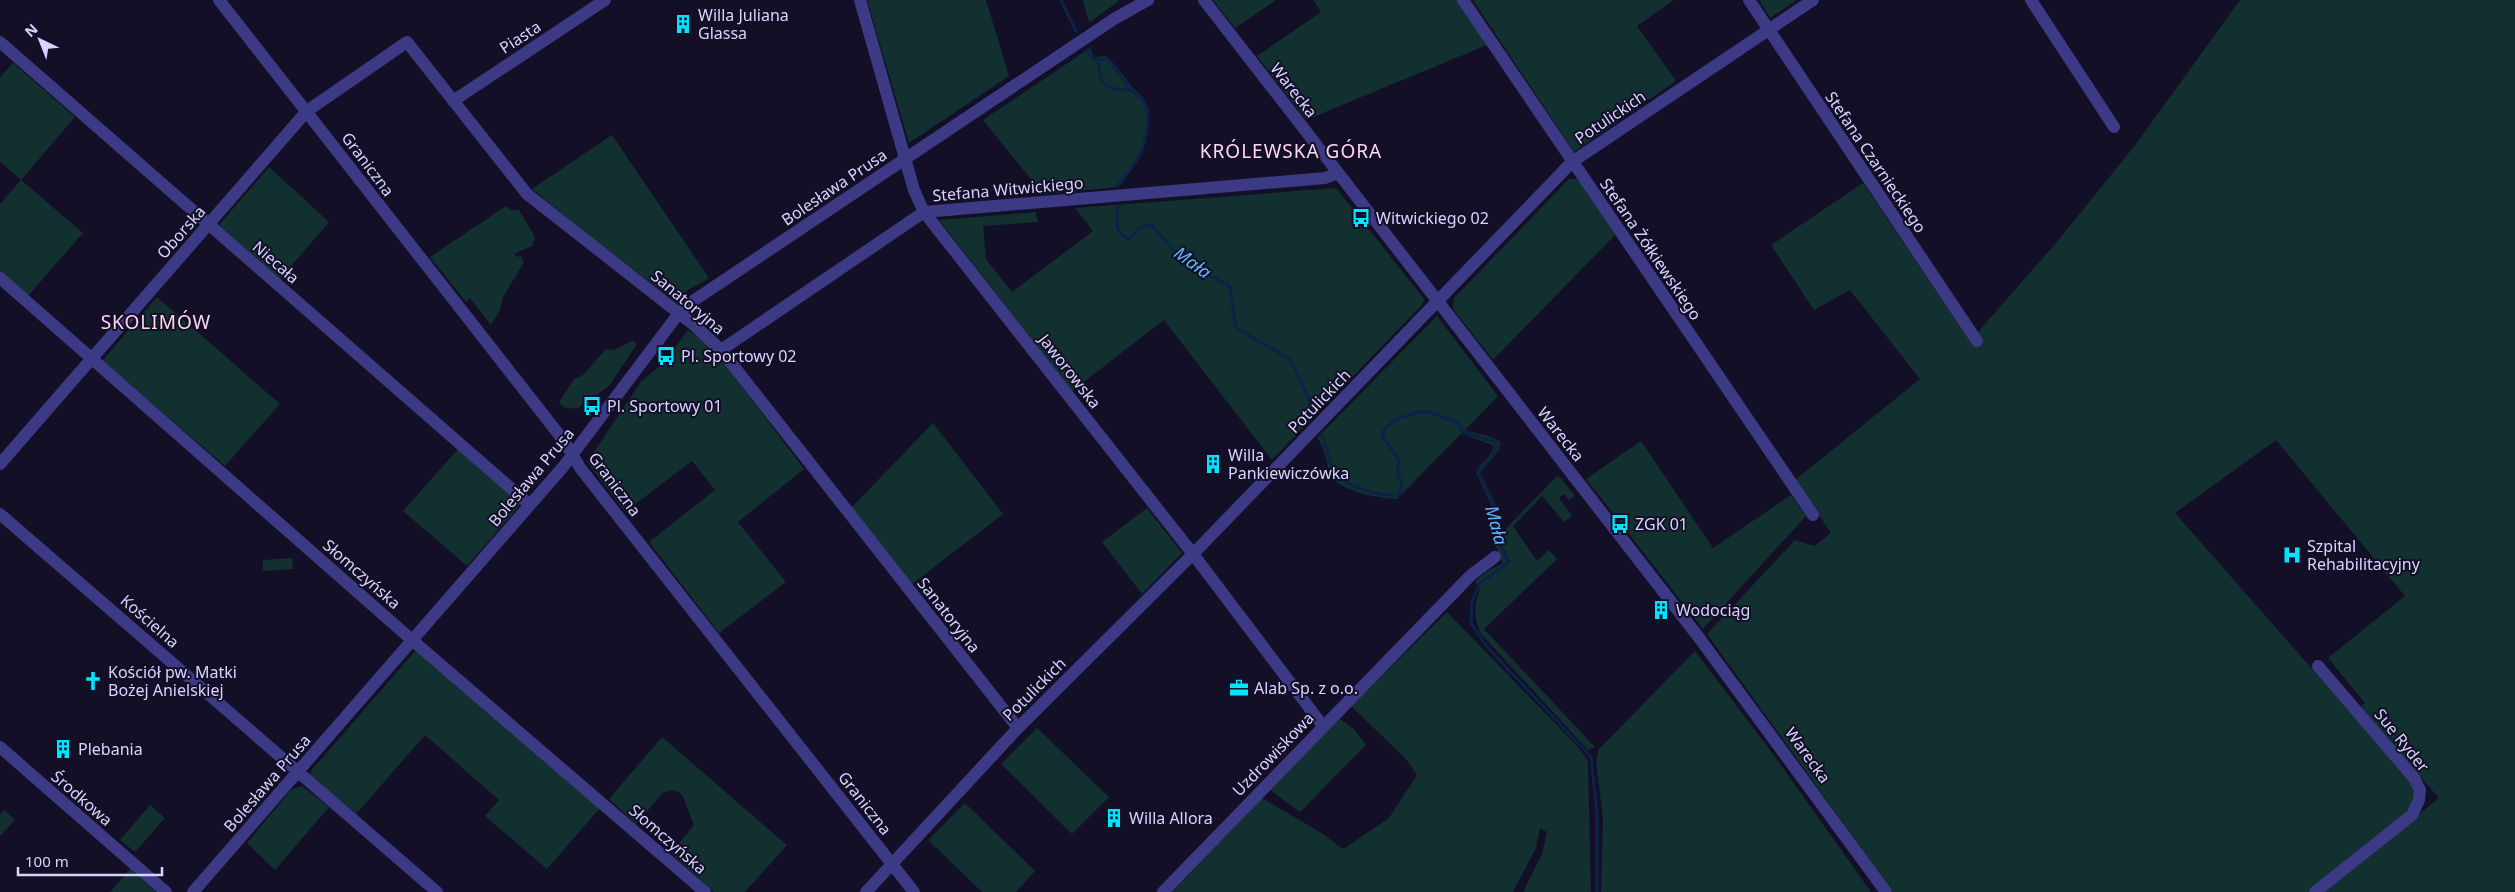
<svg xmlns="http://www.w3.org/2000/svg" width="2515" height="892" viewBox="0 0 2515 892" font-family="'Noto Sans',sans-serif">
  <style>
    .green { fill: #12302f }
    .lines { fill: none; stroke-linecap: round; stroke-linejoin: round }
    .stream { stroke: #0c2248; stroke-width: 3 }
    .minor { stroke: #3d3a85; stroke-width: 12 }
    .labels { text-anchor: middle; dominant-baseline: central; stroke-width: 4; stroke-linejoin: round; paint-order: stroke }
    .poi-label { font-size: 16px; fill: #d9d4ff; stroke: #130f26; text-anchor: start }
    .street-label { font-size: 16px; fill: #d9d4ff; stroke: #130f26 }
    .water-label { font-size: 18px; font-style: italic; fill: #62b6ff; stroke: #130f26 }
    .quarter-label { font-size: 19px; letter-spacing: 1px; fill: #ffd6f0; stroke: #130f26 }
  </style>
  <rect width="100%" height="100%" fill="#130f26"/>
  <path class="green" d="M867 0H986L1009 76 909 143Z
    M1083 0H1120L1089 23Z
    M1213 0H1276L1235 28Z
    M1313 0H1457L1487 45 1306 120 1257 56 1321 12Z
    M1473 0H1674L1637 26 1676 81 1574 152Z
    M1759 0H1797L1770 18Z
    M2240 0H2515V892H2323L2439 798 2359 708 2365 703 2328 658 2405 596 2276 440 2175 513 2415 786 2416 794 2409 812 2310 892H1893L1707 634 1795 540 1814 546 1831 533 1795 480 1920 379 1850 290 1814 310 1771 245 1863 183 1970 341 2056 243 2136 144Z
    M1090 48 1094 57 1105 56 1111 60 1134 89 1143 97 1149 111 1146 142 1140 158 1119 187 1043 194 983 120Z
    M13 63 75 117 21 180 83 233 28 296 0 271V204L21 180 0 161V77Z
    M612 135 709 278 683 293 666 294 596 241 532 189Z
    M269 167 329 222 280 279 219 225Z
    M1569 179H1578L1615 235 1493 360 1453 309 1454 298Z
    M1336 188 1425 300 1421 306 1272 460 1164 320 1072 391 939 220 1036 212 1038 222 983 226 986 259 1012 292 1093 231 1075 208Z
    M506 206 511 210H519L535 237 532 246 514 254 517 257 521 256 524 262 503 297 500 310 491 325 470 298 466 302 430 257Z
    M157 297 280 404 225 466 102 361Z
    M1437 316 1498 396 1465 430C1476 434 1491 435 1500 442L1499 450 1480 473 1496 505V523L1500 535 1558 475 1575 496 1569 500 1564 494 1559 498 1572 516 1564 522 1542 496 1513 526 1537 561 1549 550 1557 559 1484 629 1595 747 1588 750 1481 634C1473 617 1474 605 1480 588L1475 582 1486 572 1503 563 1492 538 1491 505 1476 473C1480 461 1489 462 1494 446L1462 433 1397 499C1380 498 1338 492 1331 474 1326 463 1325 447 1317 438Z
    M688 330 712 347 804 469 738 522 786 582 719 633 649 542 715 490 692 461 625 512 587 462 641 382 665 361Z
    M632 341 637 344 609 386 577 409 563 407 559 402 574 379 583 375 606 349 614 350Z
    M933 423 1003 514 911 585 851 508Z
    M1641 441 1713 548 1791 495 1806 516 1703 629 1586 479Z
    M458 449 521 504 467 566 403 511Z
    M1147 508 1182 553 1142 594 1102 542Z
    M292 558 293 569 263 571V560Z
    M1447 612 1578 747 1588 761 1591 892H1523L1542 854 1547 832 1540 828 1536 848 1513 892H1172L1262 798 1323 834 1343 849 1389 818 1417 775 1405 758 1351 706Z
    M417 649 600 808 547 869 485 816 499 800 425 735 356 814 311 775V771Z
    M1695 651 1773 754 1871 892H1601L1603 818 1596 763 1598 750Z
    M1339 718 1354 729 1366 745 1300 812 1270 790Z
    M1037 728 1109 797 1072 834 1001 764Z
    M662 737 787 845 745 892H714L671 853 694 825 682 794 672 790 663 793 636 824 609 799Z
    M302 786 329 807 275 870 247 843 292 789Z
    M965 803 1035 871 1016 892H982L928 840Z
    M150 805 165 818 135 852 120 840Z
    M4 810 15 820 0 836V815Z
    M130 869 156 892H110Z"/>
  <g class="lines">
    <path class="stream" d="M1061 0 1076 31
      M1086 51C1090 55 1095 58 1097 62 1101 69 1099 79 1104 84 1113 92 1123 87 1133 92 1156 102 1147 141 1138 158 1133 168 1124 177 1117 186
      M1096 60 1108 59 1132 91
      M1118 207C1117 221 1113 234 1130 239L1141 227 1152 225 1174 251 1196 269 1228 285 1230 288 1236 328 1290 359 1309 399 1311 419
      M1322 435C1333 469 1330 481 1368 491 1378 494 1388 496 1399 495L1402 483 1397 472 1399 461 1382 435 1384 430 1396 419 1419 412H1428L1457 422 1463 432 1495 442C1502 457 1481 462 1478 473L1494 506 1496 536 1509 562 1480 583 1472 601 1471 623 1488 648 1591 757 1597 813V892"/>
    <path class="minor" d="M219 0 564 441 581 469 914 892
      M860 0 914 190 924 212 1193 554 1323 726
      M1204 0 1700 639 1886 892
      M1463 0 1813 515
      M1749 0 1977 341
      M2031 0 2114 127
      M0 42 530 505
      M453 101 605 0
      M0 278 412 640 705 892
      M721 350 924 212 1325 178 1338 173
      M0 464 307 111 407 42 527 194 694 325 721 350 1018 728
      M0 514 437 892
      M0 747 166 892
      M193 892 563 467 679 313 696 299 1114 19 1148 0
      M866 892 1018 728 1193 554 1572 162 1813 0
      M1163 892 1471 575 1495 557
      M2315 892 2412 815 2419 800 2420 790 2414 778 2318 666"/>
  </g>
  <defs>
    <g id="building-bare" transform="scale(1.5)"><path d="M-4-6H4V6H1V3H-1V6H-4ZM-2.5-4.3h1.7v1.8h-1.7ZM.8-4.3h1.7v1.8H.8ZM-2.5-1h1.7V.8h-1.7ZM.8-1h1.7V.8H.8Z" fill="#00e5ff" stroke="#130f26" stroke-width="2.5" paint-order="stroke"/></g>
    <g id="bus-bare" transform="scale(1.5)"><path d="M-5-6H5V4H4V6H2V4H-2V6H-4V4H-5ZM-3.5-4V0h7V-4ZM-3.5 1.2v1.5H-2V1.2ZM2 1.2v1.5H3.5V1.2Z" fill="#00e5ff" stroke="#130f26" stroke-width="2.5" paint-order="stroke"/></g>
    <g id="hospital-bare" transform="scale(1.5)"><path d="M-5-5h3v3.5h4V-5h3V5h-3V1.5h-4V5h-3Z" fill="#00e5ff" stroke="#130f26" stroke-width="2.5" paint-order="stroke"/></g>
    <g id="church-bare" transform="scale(1.5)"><path d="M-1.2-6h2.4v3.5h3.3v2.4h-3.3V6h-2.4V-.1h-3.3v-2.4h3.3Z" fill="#00e5ff" stroke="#130f26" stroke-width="2.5" paint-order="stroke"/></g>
    <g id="office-bare" transform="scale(1.5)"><path d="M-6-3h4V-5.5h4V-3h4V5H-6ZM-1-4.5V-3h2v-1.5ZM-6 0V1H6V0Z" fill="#00e5ff" stroke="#130f26" stroke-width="2.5" paint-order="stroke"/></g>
  </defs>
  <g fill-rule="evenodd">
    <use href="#building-bare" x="683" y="24"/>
    <use href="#bus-bare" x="1361" y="218"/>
    <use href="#bus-bare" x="666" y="356"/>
    <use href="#bus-bare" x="592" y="406"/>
    <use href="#building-bare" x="1213" y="464"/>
    <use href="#bus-bare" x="1620" y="524"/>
    <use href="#hospital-bare" x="2292" y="555"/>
    <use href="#building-bare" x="1661" y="610"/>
    <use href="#church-bare" x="93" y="681"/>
    <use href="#office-bare" x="1239" y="688"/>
    <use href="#building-bare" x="63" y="749"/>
    <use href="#building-bare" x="1114" y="818"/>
  </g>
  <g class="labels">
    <g class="poi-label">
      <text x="698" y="15">Willa Juliana<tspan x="698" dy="18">Glassa</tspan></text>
      <text x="1376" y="218">Witwickiego 02</text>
      <text x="681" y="356">Pl. Sportowy 02</text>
      <text x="607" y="406">Pl. Sportowy 01</text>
      <text x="1228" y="455">Willa<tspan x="1228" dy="18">Pankiewiczówka</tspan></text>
      <text x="1635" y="524">ZGK 01</text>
      <text x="2307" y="546">Szpital<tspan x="2307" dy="18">Rehabilitacyjny</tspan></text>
      <text x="1676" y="610">Wodociąg</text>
      <text x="108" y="672">Kościół pw. Matki<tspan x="108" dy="18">Bożej Anielskiej</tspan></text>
      <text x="1254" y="688">Alab Sp. z o.o.</text>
      <text x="78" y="749">Plebania</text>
      <text x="1129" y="818">Willa Allora</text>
    </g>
    <g class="street-label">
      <text transform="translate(520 37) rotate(-33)">Piasta</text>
      <text transform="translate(1294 90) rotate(52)">Warecka</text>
      <text transform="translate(1610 117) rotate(-34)">Potulickich</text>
      <text transform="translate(1876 162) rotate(56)">Stefana Czarnieckiego</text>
      <text transform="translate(368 164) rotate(53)">Graniczna</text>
      <text transform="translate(834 187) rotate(-34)">Bolesława Prusa</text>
      <text transform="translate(1008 189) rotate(-5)">Stefana Witwickiego</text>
      <text transform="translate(181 232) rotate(-49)">Oborska</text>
      <text transform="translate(1651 249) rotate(56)">Stefana Żółkiewskiego</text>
      <text transform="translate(276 262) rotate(41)">Niecała</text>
      <text transform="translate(688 302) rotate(40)">Sanatoryjna</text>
      <text transform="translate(1070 371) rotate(52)">Jaworowska</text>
      <text transform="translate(1319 401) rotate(-46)">Potulickich</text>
      <text transform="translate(1561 434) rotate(52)">Warecka</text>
      <text transform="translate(531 477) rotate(-50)">Bolesława Prusa</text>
      <text transform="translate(615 484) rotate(53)">Graniczna</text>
      <text transform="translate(362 574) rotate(41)">Słomczyńska</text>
      <text transform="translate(949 615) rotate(52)">Sanatoryjna</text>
      <text transform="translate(150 621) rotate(41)">Kościelna</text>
      <text transform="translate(1034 689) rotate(-45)">Potulickich</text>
      <text transform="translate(2402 740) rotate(51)">Sue Ryder</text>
      <text transform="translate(1273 754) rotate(-46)">Uzdrowiskowa</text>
      <text transform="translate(1808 755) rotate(54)">Warecka</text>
      <text transform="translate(267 783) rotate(-49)">Bolesława Prusa</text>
      <text transform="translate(82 798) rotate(41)">Środkowa</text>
      <text transform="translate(865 803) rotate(52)">Graniczna</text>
      <text transform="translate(668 839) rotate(41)">Słomczyńska</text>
    </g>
    <g class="water-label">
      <text transform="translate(1193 262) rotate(36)">Mała</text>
      <text transform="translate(1497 525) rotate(75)">Mała</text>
    </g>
    <g class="quarter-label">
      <text x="1291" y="151">KRÓLEWSKA GÓRA</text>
      <text x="156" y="322">SKOLIMÓW</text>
    </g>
  </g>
  <g transform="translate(40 40) rotate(317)" stroke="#130f26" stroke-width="4" paint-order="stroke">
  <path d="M0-4L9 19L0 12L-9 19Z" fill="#d9d4ff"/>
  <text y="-8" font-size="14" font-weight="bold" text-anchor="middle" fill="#d9d4ff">N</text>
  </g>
  <path d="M18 867v8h144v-8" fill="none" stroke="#d9d4ff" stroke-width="2.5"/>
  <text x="25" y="867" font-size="15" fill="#d9d4ff" stroke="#130f26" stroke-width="4" paint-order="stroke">100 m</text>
</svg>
